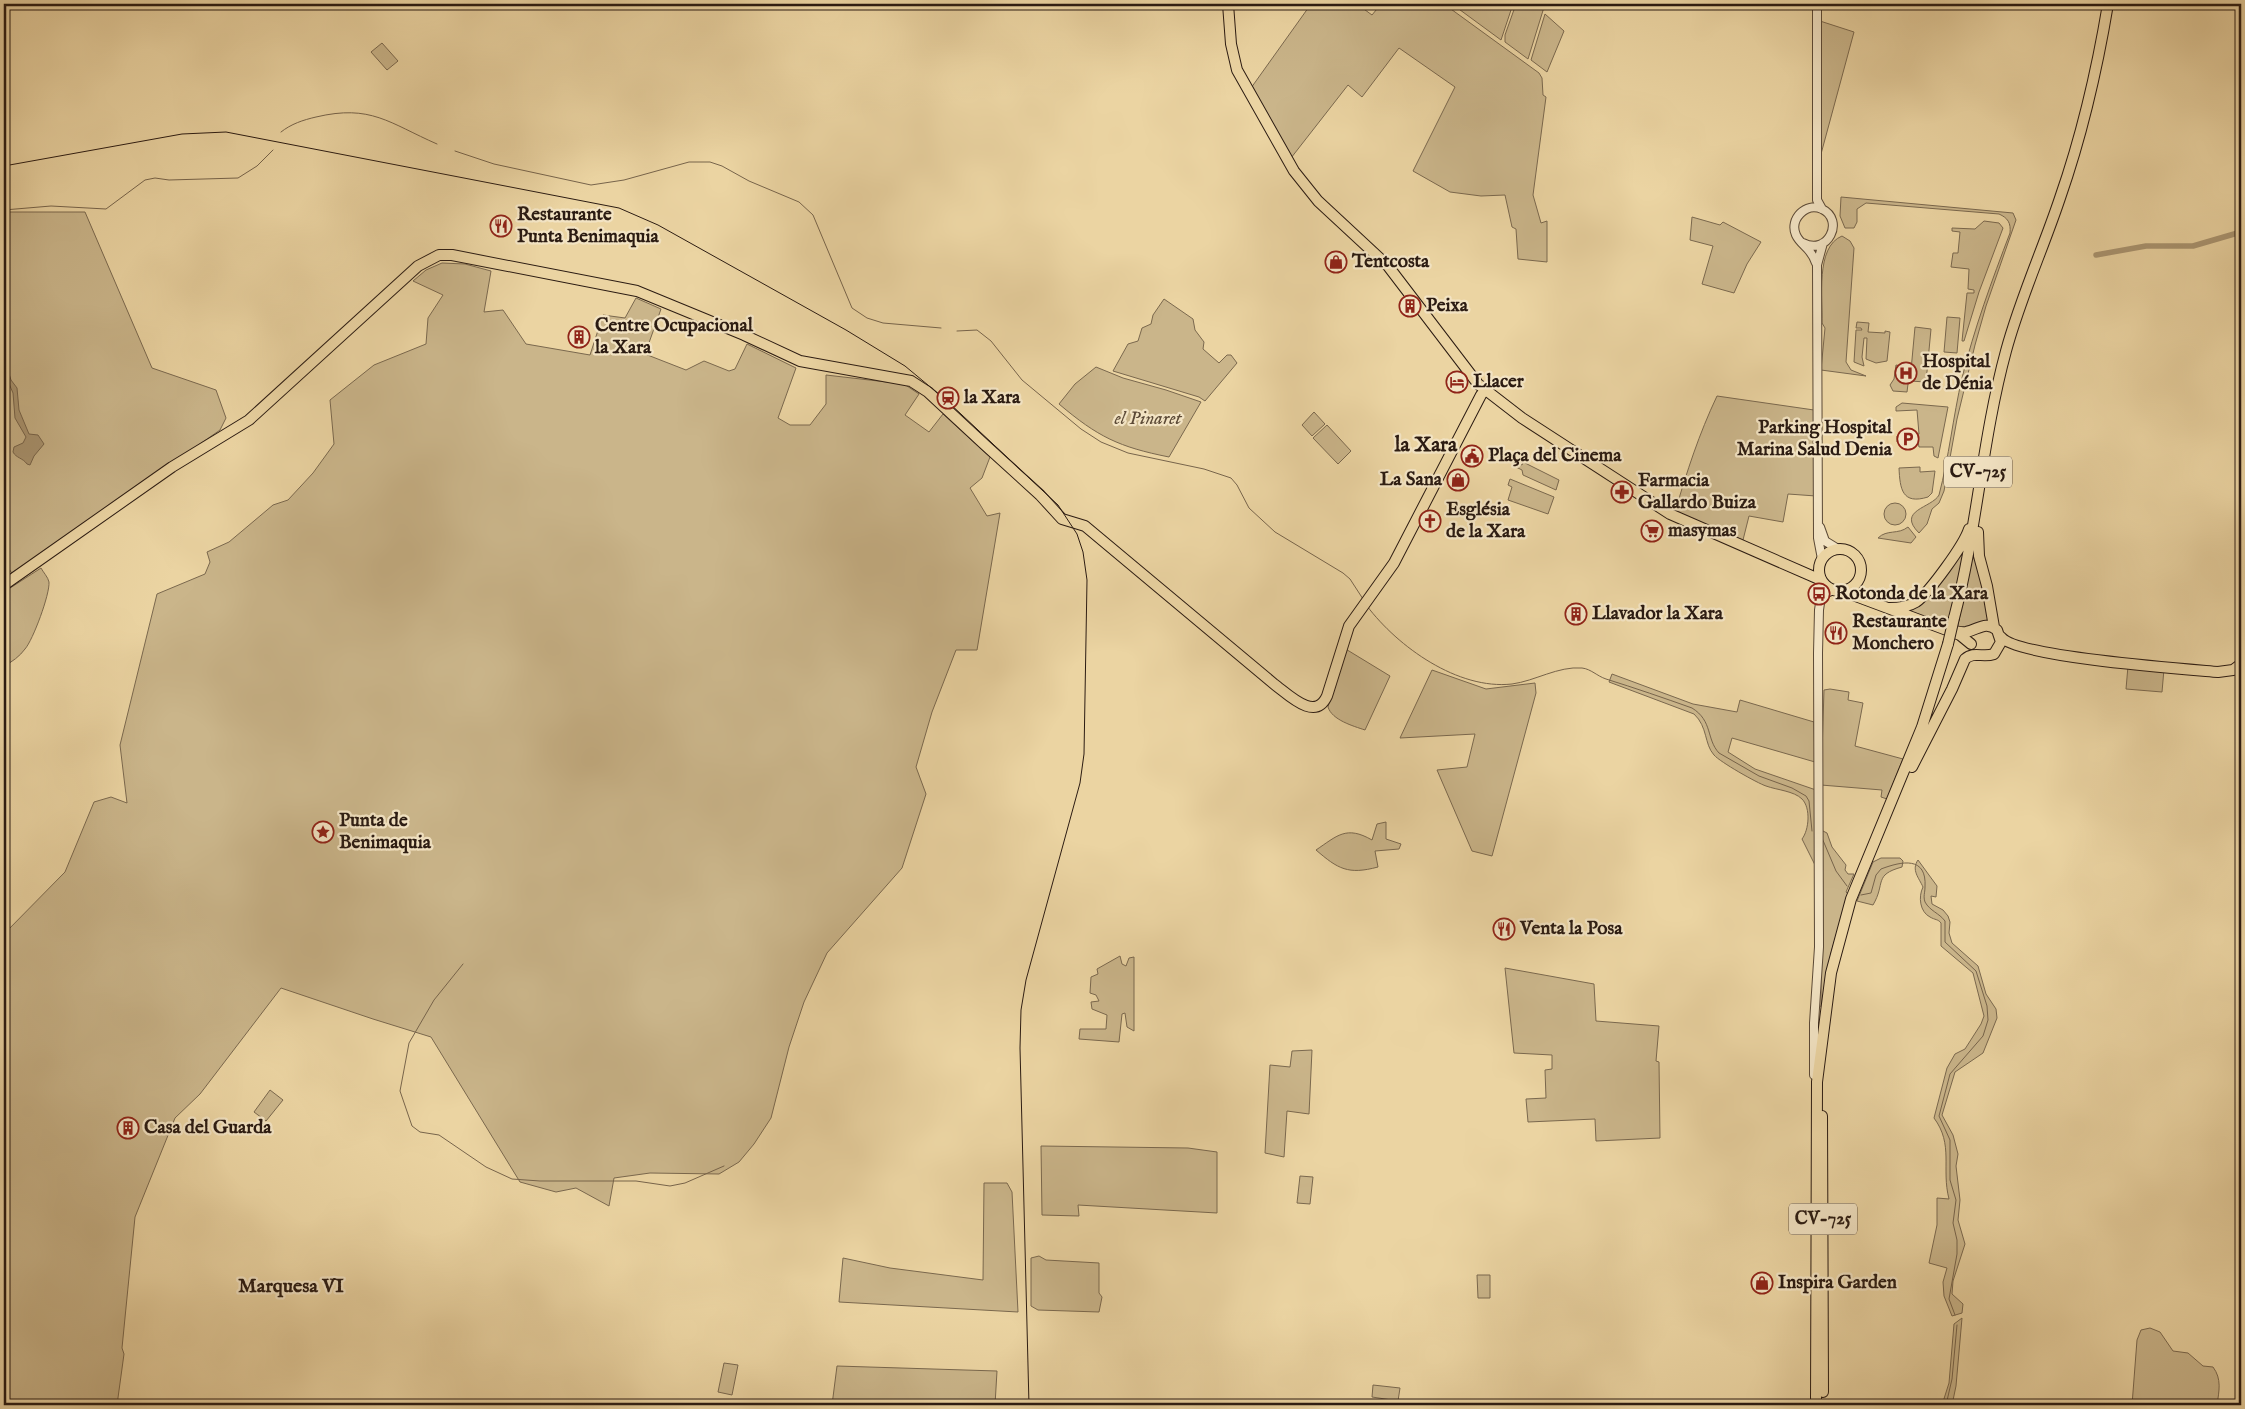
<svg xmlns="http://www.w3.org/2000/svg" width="2245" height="1409" viewBox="0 0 2245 1409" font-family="'IM FELL English',serif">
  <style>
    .green { fill: #cab58a; stroke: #7a684e }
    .water { fill: #aa9571; stroke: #77644b }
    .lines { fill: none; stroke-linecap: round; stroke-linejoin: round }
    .stream { stroke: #77644b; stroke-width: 1 }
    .canal { stroke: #aa9571; stroke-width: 5.5 }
    .minor-casing { stroke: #5b4936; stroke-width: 10 }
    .major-casing { stroke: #2b1b12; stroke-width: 12 }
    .minor { stroke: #f2e3c3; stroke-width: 8 }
    .major { stroke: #ebd4a2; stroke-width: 10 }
    .tram { stroke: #2b1b12; stroke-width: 1 }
    .major-bridge-casing { stroke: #2b1b12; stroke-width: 12; stroke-linecap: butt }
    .major-bridge { stroke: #ebd4a2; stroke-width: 10 }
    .labels { text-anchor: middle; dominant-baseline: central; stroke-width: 4.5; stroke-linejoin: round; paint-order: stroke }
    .shield { fill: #f2e3c3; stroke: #675747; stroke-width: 1 }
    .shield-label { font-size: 18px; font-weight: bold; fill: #2b1b12 }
    .poi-label { font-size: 19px; font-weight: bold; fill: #2b1b12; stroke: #f2e3c3; text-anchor: start }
    .park-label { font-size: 19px; font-style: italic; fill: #5b4936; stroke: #f2e3c3 }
    .neighbourhood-label { font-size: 20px; font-weight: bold; fill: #2b1b12; stroke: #f2e3c3 }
    .quarter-label { font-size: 21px; font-weight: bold; fill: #2b1b12; stroke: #f2e3c3 }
  </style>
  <rect width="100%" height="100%" fill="#ebd4a2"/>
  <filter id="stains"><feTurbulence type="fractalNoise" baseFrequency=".004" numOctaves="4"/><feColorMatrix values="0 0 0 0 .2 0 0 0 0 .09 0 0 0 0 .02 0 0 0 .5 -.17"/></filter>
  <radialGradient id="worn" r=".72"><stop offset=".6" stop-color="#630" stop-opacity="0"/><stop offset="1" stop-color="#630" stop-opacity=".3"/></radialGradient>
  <path class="green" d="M1311 4H1357L1372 15 1381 4H1444L1539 73 1542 78 1543 95 1546 97 1533 195 1541 223 1547 221V262L1518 259 1516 229 1512 227 1505 195 1481 196 1450 192 1413 171 1455 87 1399 48 1362 97 1348 85 1291 158 1251 88Z
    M1452 4H1513L1501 40Z
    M1516 4H1545L1528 59 1505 42V35Z
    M1545 14 1564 31 1547 72 1531 60Z
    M1820 21 1854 32 1821 154H1820Z
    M382 43 398 61 387 70 371 52Z
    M1841 197 2013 213 2016 220 1986 306 1975 345 1957 419 1944 491 1939 503 1932 509 1927 524 1919 533C1896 510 1932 508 1939 495 1949 457 1953 417 1962 378 1974 329 1992 280 2010 233 2011 223 2008 218 1999 214L1866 203 1857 209V222L1854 228H1845L1840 216Z
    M4 212H85L152 368 216 390 226 418 220 430 13 575 4 561Z
    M1692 217 1720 225 1723 222 1761 242 1747 264 1734 293 1702 284 1713 246 1690 240Z
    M1984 221 1999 223 2003 228 1979 292 1964 341H1962L1967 293H1974V290L1968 289 1969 269 1951 267 1953 253H1958L1960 232 1952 231V228L1975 229Z
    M1842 236 1850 241 1854 248 1846 362 1851 370 1866 376 1821 370 1825 328 1822 323C1823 299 1815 247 1842 236Z
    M442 263 465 264 491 271 484 312 503 310 526 344 590 355 603 315 625 318 636 298 661 309 645 354 686 370 704 361 729 371 735 369 747 344 796 368 778 418 790 425H810L826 404V375L904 384 919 394 905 415 929 432 943 414 990 457 982 478 970 488 987 516 1000 513 977 650H956L932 712 916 767 926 794 902 868 827 953 804 1002 789 1047 771 1118 754 1144 739 1162 719 1174 650 1173 614 1178 609 1206 576 1188 556 1192 520 1182 431 1037 373 1019 281 988 200 1094 175 1118 135 1217 122 1348 124 1354 117 1405H4V934L65 872 94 802 111 797 127 803 120 745 157 594 205 574 210 562 207 552 229 542 273 505 288 500 313 473 334 444 330 400 374 365 426 344 428 318 443 295 413 281 426 270Z
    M1164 299 1193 319 1195 330 1204 342 1203 349 1219 363 1227 355H1231L1237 363 1205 401 1199 397 1113 371 1128 344 1138 341 1142 328 1151 324 1153 315Z
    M1947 317 1960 318 1957 353 1944 352Z
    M1857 322 1869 323 1868 332 1885 333V331L1890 332 1887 361 1876 363 1866 359 1867 338H1864L1862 357 1864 366 1854 362 1856 330H1862L1861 328H1856Z
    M1915 327 1931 329 1926 382 1910 381Z
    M1896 365 1910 368 1907 392 1893 391 1890 385 1894 379Z
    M1096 367 1123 378 1166 390 1201 402 1169 457C1119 447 1098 437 1059 404L1075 384Z
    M1717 396 1814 410 1816 496 1788 494 1783 522 1749 516 1743 540 1675 512C1687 471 1699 434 1717 396Z
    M1902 403 1948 407 1938 458 1934 456 1933 447H1919L1918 442H1897V436L1919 434 1917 410 1896 411V407Z
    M1314 412 1325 424 1312 436 1302 425Z
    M1327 425 1351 451 1338 464 1313 438Z
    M1523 455 1527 457 1525 463 1559 480 1556 490 1523 475 1522 470 1516 467 1517 463 1522 465 1523 463 1521 462Z
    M1920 467V472L1935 471 1932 493 1928 497C1902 505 1900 489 1899 468Z
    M1510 479 1554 497 1548 514 1508 500 1512 487 1508 485Z
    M1884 514a11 11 0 1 1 22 0a11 11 0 1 1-22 0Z
    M1908 527 1916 537 1911 543 1878 538C1887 529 1898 535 1908 527Z
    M1967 543 1949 625 1901 610 1909 609Z
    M1974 548 1989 621 1957 630 1959 620Z
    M41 568C43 572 48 577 49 582 50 594 33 640 25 649 20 656 12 662 4 666V592Z
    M1344 648 1390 676 1365 730C1353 726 1332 720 1328 707Z
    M2128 666 2164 669 2162 692 2126 689Z
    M1432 670 1486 689 1535 683 1536 693 1492 856 1472 851 1437 770 1467 767 1475 734 1400 738Z
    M1612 674 1693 704 1737 712 1740 700 1814 722 1815 762 1732 738 1728 752 1755 769 1816 790 1815 865 1802 839C1809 830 1811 808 1802 799 1794 791 1777 790 1766 786 1757 783 1720 762 1714 755 1704 744 1708 727 1694 714L1609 682Z
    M1830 689 1849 692 1848 700 1863 703 1855 746 1903 759 1887 799 1881 797 1882 790 1821 785 1824 690Z
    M1386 822V839L1401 844 1399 849 1375 851 1378 867C1348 875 1338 869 1316 850 1337 836 1346 825 1372 840L1377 824Z
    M1821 830 1827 833 1832 847 1846 865 1845 870 1848 874H1854L1846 892 1848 894 1831 953 1821 1007Z
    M1881 858H1900L1903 861 1902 867C1873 875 1886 883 1873 905L1857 901 1873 862Z
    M1918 860 1937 886 1936 897 1931 896 1932 904 1943 910 1948 916 1950 922 1949 933 1952 943 1978 966 1986 994 1996 1009 1997 1018 1983 1053 1955 1072 1942 1115 1953 1135 1958 1154 1956 1166 1960 1200 1958 1220 1965 1244 1953 1281 1952 1294 1963 1304 1962 1313 1952 1316 1944 1296 1943 1282 1947 1268 1929 1263 1937 1225V1198L1949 1199C1941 1168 1954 1145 1934 1118L1947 1068 1955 1054 1965 1049 1981 1024 1984 1016 1973 973 1941 946V923C1938 919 1935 920 1930 917 1920 912 1918 897 1923 887 1919 878 1911 870 1918 860Z
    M1120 956 1122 964 1126 966 1129 958 1134 957V1031L1127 1027 1125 1013 1122 1014 1119 1042 1079 1039 1080 1029H1106L1107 1015 1092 1009 1091 1002 1099 1001 1096 995 1090 993 1091 977 1098 974 1097 969Z
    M1505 968 1594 984 1596 1021 1659 1026 1656 1061 1659 1062 1660 1138 1596 1141 1595 1119 1528 1122 1526 1099 1546 1098 1545 1070 1552 1069V1055L1514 1053Z
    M1312 1050 1309 1114 1287 1111 1284 1157 1265 1153 1270 1065 1290 1067 1292 1051Z
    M270 1090 283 1100 266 1121 254 1112Z
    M1041 1146 1188 1148 1217 1152V1213L1078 1205 1079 1216 1042 1215Z
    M1300 1176 1313 1177 1310 1204 1297 1203Z
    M984 1183H1007L1012 1192 1018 1312 839 1302 843 1258 890 1268 983 1280Z
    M1039 1256 1046 1260 1099 1263V1293L1102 1297 1099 1312 1038 1310 1031 1306V1258Z
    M1477 1275H1490V1298H1478Z
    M1962 1318 1956 1386 1952 1405H1942L1949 1383 1954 1324Z
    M2150 1328 2160 1332 2173 1351 2188 1353 2203 1366 2213 1367C2222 1379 2219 1391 2217 1405H2132L2137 1340 2141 1330Z
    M724 1363 738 1365 732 1395 718 1392Z
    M837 1366 997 1371 995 1405H832Z
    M1373 1385 1400 1388 1398 1401 1372 1397Z"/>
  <path class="water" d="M4 358 11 380 17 388 19 410 29 434 38 435 44 444 34 456 30 465 27 464C23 458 16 458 13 452L14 447 23 443 26 437 15 418 13 393 4 372Z"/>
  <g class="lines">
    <path class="stream" d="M281 132C291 124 303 120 316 117 371 104 389 123 437 144
      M455 151 494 164 591 185 624 180 689 162H710L722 166 749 181 799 202 813 215 852 308 867 318 883 323 941 328
      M4 210 51 206 106 209 145 180 155 178 169 180 238 178 257 166 273 150
      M957 331 977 330 991 341 1022 380 1081 429 1101 442 1128 453 1204 469 1231 478 1237 485 1249 508 1275 532 1343 573 1350 579 1363 599
      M1367 606C1398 647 1458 690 1512 684 1535 681 1558 666 1582 668 1591 669 1597 676 1606 679 1635 688 1664 698 1692 708 1713 721 1706 739 1719 753L1759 776 1792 788 1806 796 1809 801 1812 831
      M1822 838 1836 871 1847 886
      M1861 895 1871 893 1876 875 1881 869C1902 861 1927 856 1925 887 1925 893 1923 896 1925 902 1930 911 1939 913 1945 921V942L1976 971 1987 1006 1988 1020 1983 1036 1950 1074 1939 1116 1950 1140V1180L1956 1200 1953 1223 1957 1240V1254L1949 1299 1955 1315
      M463 964 434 1000 409 1043 400 1091 412 1126 420 1132 439 1135 486 1167 512 1179 540 1181H636L670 1186 685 1183 724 1166
      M1946 1405 1952 1379 1957 1325"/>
    <path class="canal" d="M2096 255 2146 246H2193L2241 232"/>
    <g class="minor-casing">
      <path id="minor" d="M1817 4V200L1822 209
        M1803 243C1828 256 1845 220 1822 209 1806 202 1789 219 1796 235 1801 246 1811 247 1816 263
        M1820 527 1825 541 1838 549
        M1822 559 1818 538 1817 265 1823 243
        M1821 599 1825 594 1833 590
        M1814 1075V1023L1819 947 1818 653 1819 610 1823 583"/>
    </g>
    <g class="major-casing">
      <path id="major" d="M1228 4 1231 44 1237 70 1294 171 1318 201 1388 266 1478 384 1522 418 1670 514 1821 580
        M1978 532 1979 556 1987 586 1994 627
        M1819 570a21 21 0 1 1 42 0a21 21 0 1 1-42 0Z
        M4 585 172 467 249 420 418 266 439 255H452L637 291 744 335 800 361 911 381 928 392 984 444 1040 495 1062 519 1085 526 1274 684C1289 695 1315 722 1327 696L1349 626 1394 563 1481 395 1485 390
        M1842 591 1960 635 1971 644
        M1889 608C1898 608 1908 607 1916 602 1929 593 1964 545 1969 529
        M1954 618C1977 530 1982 439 2006 351 2020 299 2043 249 2060 198 2082 135 2097 70 2108 4
        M2001 637C2017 657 2184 669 2218 672L2233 670 2241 664
        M1912 767 1952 689 1965 659C1974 651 1983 658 1994 654L2001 642 1997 630C1985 620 1978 630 1966 632 1959 633 1951 630 1945 629
        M1822 1116 1823 1392
        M1816 1405 1817 1082 1831 973 1851 899 1922 727 1948 644"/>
    </g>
    <use href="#minor" class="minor"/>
    <use href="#major" class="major"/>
    <path class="tram" d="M4 166 182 134 226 132 619 208 658 225 846 330 905 366 946 400 1058 505 1077 534 1083 552 1087 580 1084 754 1080 783 1026 980 1021 1010 1020 1048 1029 1405"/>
    <g class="major-bridge-casing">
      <path id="major-bridge" d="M1948 644 1954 618"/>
    </g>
    <use href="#major-bridge" class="major-bridge"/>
  </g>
  <defs>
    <g id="restaurant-ring" transform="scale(1.125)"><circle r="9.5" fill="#f2e3c3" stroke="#8f2418" stroke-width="1.5"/><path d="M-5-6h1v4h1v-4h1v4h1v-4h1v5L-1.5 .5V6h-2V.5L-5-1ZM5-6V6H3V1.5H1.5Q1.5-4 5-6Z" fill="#8f2418"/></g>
    <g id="shop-ring" transform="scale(1.125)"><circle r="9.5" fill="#f2e3c3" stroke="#8f2418" stroke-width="1.5"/><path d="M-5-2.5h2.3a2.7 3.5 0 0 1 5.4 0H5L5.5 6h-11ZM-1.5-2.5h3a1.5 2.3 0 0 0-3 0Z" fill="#8f2418"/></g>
    <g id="building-ring" transform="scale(1.125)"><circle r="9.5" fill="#f2e3c3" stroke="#8f2418" stroke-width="1.5"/><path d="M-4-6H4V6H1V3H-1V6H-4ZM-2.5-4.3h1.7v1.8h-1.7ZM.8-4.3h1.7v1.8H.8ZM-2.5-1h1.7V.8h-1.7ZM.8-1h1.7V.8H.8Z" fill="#8f2418"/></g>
    <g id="hospital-ring" transform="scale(1.125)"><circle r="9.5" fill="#f2e3c3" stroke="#8f2418" stroke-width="1.5"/><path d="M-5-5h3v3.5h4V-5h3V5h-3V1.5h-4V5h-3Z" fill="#8f2418"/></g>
    <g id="hotel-ring" transform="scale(1.125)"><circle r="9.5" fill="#f2e3c3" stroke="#8f2418" stroke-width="1.5"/><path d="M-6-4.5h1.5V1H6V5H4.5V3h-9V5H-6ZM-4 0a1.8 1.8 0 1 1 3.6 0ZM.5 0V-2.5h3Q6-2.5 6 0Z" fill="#8f2418"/></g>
    <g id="station-ring" transform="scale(1.125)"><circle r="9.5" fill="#f2e3c3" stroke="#8f2418" stroke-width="1.5"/><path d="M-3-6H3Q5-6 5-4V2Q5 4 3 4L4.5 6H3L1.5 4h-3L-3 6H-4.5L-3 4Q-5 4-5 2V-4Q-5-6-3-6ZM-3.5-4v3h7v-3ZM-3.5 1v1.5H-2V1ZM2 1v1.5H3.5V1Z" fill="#8f2418"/></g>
    <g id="parking-ring" transform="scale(1.125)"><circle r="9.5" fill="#f2e3c3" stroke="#8f2418" stroke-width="1.5"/><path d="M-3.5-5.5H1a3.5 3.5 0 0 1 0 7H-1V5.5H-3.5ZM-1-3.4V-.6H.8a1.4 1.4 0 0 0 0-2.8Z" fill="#8f2418"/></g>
    <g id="civic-ring" transform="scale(1.125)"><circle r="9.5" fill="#f2e3c3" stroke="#8f2418" stroke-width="1.5"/><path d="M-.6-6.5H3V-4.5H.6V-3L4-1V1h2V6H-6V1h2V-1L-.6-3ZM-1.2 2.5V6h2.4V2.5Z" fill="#8f2418"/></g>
    <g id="pharmacy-ring" transform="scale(1.125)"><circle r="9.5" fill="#f2e3c3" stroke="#8f2418" stroke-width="1.5"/><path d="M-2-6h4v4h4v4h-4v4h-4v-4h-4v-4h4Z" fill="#8f2418"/></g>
    <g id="church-ring" transform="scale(1.125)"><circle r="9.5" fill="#f2e3c3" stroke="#8f2418" stroke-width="1.5"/><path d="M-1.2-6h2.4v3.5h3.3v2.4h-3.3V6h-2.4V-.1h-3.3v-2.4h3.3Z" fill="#8f2418"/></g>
    <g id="supermarket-ring" transform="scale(1.125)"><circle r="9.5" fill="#f2e3c3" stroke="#8f2418" stroke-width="1.5"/><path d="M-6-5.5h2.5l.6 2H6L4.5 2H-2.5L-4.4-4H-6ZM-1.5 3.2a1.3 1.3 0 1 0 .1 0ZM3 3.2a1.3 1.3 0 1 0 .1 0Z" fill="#8f2418"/></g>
    <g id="bus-ring" transform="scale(1.125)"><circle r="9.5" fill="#f2e3c3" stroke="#8f2418" stroke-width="1.5"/><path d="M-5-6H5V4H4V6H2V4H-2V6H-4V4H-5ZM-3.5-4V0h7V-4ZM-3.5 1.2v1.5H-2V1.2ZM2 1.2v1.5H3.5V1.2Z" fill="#8f2418"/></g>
    <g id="sight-ring" transform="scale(1.125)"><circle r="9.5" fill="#f2e3c3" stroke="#8f2418" stroke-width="1.5"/><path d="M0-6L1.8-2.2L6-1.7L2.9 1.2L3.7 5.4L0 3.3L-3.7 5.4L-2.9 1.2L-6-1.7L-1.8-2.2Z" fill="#8f2418"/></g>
  </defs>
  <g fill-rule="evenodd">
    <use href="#restaurant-ring" x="501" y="226"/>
    <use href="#shop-ring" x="1336" y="262"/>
    <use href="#building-ring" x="1410" y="306"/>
    <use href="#building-ring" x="579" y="337"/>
    <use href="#hospital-ring" x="1906" y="373"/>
    <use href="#hotel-ring" x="1457" y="382"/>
    <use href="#station-ring" x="948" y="398"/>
    <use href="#parking-ring" x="1908" y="439"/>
    <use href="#civic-ring" x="1472" y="456"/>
    <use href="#shop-ring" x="1458" y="480"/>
    <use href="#pharmacy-ring" x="1622" y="492"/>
    <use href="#church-ring" x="1430" y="521"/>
    <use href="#supermarket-ring" x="1652" y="531"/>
    <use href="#bus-ring" x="1819" y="594"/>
    <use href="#building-ring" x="1576" y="614"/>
    <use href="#restaurant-ring" x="1836" y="633"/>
    <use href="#sight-ring" x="323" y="832"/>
    <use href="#restaurant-ring" x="1504" y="929"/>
    <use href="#building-ring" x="128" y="1128"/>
    <use href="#shop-ring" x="1762" y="1283"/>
  </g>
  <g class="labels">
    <g class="shield">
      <rect x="1944" y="456.5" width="68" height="31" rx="4"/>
      <rect x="1789" y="1203.5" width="68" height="31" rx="4"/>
    </g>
    <g class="shield-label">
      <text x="1978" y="472">CV-725</text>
      <text x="1823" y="1219">CV-725</text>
    </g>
    <g class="poi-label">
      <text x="517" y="215">Restaurante<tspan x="517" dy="22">Punta Benimaquia</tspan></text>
      <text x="1352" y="262">Tentcosta</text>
      <text x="1426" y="306">Peixa</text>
      <text x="595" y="326">Centre Ocupacional<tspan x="595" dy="22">la Xara</tspan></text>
      <text x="1922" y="362">Hospital<tspan x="1922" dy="22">de Dénia</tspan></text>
      <text x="1473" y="382">Llacer</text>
      <text x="964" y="398">la Xara</text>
      <text x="1892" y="428" text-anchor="end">Parking Hospital<tspan x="1892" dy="22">Marina Salud Denia</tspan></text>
      <text x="1488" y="456">Plaça del Cinema</text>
      <text x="1442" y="480" text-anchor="end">La Sana</text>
      <text x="1638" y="481">Farmacia<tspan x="1638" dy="22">Gallardo Buiza</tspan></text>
      <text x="1446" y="510">Església<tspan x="1446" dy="22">de la Xara</tspan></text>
      <text x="1668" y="531">masymas</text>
      <text x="1835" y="594">Rotonda de la Xara</text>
      <text x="1592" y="614">Llavador la Xara</text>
      <text x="1852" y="622">Restaurante<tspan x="1852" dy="22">Monchero</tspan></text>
      <text x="339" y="821">Punta de<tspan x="339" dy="22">Benimaquia</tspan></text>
      <text x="1520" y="929">Venta la Posa</text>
      <text x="144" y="1128">Casa del Guarda</text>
      <text x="1778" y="1283">Inspira Garden</text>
    </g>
    <g class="park-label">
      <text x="1148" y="419">el Pinaret</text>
    </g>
    <g class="neighbourhood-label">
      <text x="291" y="1286">Marquesa VI</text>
    </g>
    <g class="quarter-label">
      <text x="1426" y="445">la Xara</text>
    </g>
  </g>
  <rect width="2245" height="1409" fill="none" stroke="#ebd4a2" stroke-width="20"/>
  <rect x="5" y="5" width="2235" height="1399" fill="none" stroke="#2b1b12" stroke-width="2.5"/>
  <rect x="10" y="10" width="2225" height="1389" fill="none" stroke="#2b1b12"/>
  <rect width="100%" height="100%" filter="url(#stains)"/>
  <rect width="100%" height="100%" fill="url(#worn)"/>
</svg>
